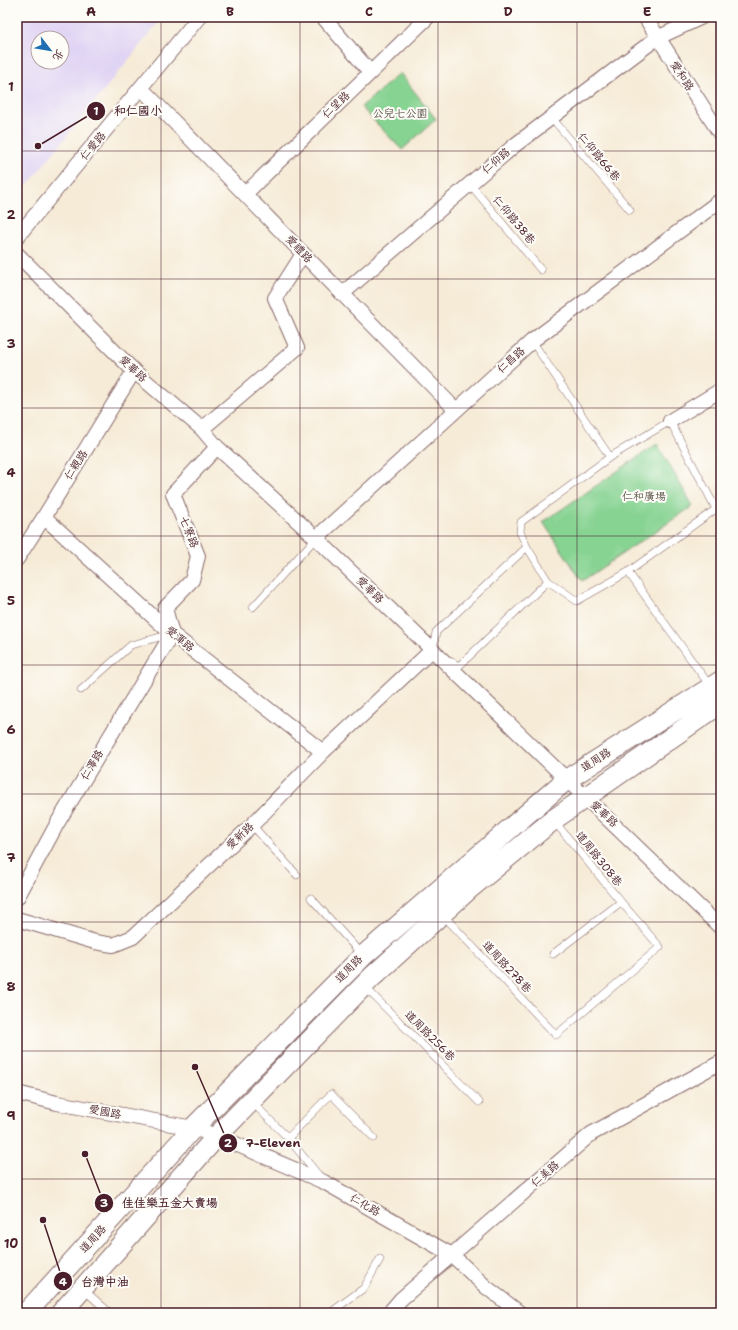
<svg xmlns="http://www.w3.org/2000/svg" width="738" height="1330" viewBox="0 0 738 1330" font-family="'Shantell Sans','LXGW WenKai TC',sans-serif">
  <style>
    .built { fill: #e0d4f4; fill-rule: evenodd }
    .green { fill: #86d392; stroke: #68795e }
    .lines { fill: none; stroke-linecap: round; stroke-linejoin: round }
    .lane-casing { stroke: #866667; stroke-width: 8 }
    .street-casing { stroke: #866667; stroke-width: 16 }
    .secondary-casing { stroke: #866667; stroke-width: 22 }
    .lane { stroke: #fff; stroke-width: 7 }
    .street { stroke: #fff; stroke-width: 14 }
    .secondary { stroke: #fff; stroke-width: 20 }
    .grid { fill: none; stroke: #4a1f2b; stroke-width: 1; stroke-opacity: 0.55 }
    .labels { text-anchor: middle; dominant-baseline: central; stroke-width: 4; stroke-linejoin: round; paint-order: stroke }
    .street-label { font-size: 11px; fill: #4a1f2b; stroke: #fdfcf7 }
    .park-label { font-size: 11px; fill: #5c554a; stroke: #fdfcf7 }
    .leader { fill: none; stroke: #4a1f2b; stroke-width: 1.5 }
    .callout-dot { fill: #4a1f2b; stroke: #fdfcf7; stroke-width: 1.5 }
    .mark-label { font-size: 12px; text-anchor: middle; font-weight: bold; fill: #fff }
    .callout-label { font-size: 12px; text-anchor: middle; font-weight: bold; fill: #4a1f2b; stroke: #fdfcf7; stroke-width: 4; stroke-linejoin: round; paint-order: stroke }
    .neatline { fill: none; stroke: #4a1f2b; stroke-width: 1.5 }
    .grid-label { font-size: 13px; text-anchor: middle; font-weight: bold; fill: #4a1f2b }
  </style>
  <rect width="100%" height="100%" fill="#fdfcf7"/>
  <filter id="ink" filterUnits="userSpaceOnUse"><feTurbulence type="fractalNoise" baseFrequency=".025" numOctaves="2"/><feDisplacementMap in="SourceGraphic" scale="8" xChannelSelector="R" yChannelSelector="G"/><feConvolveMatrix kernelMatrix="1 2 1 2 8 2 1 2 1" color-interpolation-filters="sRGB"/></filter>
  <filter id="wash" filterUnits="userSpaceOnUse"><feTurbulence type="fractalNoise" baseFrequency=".012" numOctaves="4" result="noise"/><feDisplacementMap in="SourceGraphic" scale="16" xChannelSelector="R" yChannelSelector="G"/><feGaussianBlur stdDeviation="0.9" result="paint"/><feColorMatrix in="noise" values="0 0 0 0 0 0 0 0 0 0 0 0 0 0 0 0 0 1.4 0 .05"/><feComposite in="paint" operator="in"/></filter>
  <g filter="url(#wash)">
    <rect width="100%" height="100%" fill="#f6ebd7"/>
    <path class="built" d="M17 17H163L17 198ZM38 38H62V62H38Z"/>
    <path class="green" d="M400 73 436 119 402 150 361 107Z
      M657 444 693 506 582 581 543 522Z"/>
  </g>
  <g filter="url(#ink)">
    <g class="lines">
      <g class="lane-casing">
        <path id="lane" d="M551 117 630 210
          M470 184 541 270
          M532 341 610 457
          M670 421 716 509 628 572 577 601 548 581 527 547 520 532 521 522 610 457Z
          M628 572 710 686
          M253 607 316 538
          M433 650 436 632 527 547
          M452 662 459 666 548 581
          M81 690 131 645 171 634
          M252 825 297 875
          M311 898 363 956
          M442 914 556 1035 660 947 621 902
          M553 954 621 902 554 821
          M364 986 479 1102
          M252 1102 288 1138 331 1094 374 1138
          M288 1138 320 1177
          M83 1289 110 1313
          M330 1313 364 1288 380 1259"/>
      </g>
      <g class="street-casing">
        <path id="street" d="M323 17 370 72
          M645 17 721 135
          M141 88 456 410
          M245 194 428 17
          M17 237 199 17
          M17 254 134 371 202 429 217 447 316 538 721 928
          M342 294 515 145 657 38 702 17
          M670 421 721 390
          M202 429 297 348 275 298 303 254
          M44 517 172 634 323 752
          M316 538 532 341 721 200
          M17 559 44 517 134 371
          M17 898 58 822 172 634 165 608 192 580 198 556 173 494 217 447
          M17 919 95 942 113 945 133 937 252 825 323 752 432 650
          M17 1093 57 1103 193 1128 217 1136 324 1182 452 1255 486 1287 520 1313
          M389 1313 401 1299 591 1134 721 1062"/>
      </g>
      <g class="secondary-casing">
        <path id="secondary" d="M26 1313 193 1128 363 956 566 780 721 681
          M61 1313 217 1136 372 977 469 889 553 820 721 703"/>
      </g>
      <use href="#lane" class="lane"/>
      <use href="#street" class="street"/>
      <use href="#secondary" class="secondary"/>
    </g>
  </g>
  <path class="grid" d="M161 17V1313M300 17V1313M438 17V1313M577 17V1313M17 151H721M17 279H721M17 408H721M17 536H721M17 665H721M17 794H721M17 922H721M17 1051H721M17 1179H721"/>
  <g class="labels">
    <g class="street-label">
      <text transform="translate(682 76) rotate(57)">愛和路</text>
      <text transform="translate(336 105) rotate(-44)">仁望路</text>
      <text transform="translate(93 146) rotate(-50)">仁愛路</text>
      <text transform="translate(599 157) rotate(50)">仁仰路66巷</text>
      <text transform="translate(496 161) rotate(-41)">仁仰路</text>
      <text transform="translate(514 220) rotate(50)">仁仰路38巷</text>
      <text transform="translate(299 249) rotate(46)">愛禮路</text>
      <text transform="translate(511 360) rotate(-42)">仁昌路</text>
      <text transform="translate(133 369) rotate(43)">愛華路</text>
      <text transform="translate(76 465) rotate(-58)">仁親路</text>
      <text transform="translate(189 532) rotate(68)">七寮路</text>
      <text transform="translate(370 590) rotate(44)">愛華路</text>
      <text transform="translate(180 639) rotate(39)">愛渾路</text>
      <text transform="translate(596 760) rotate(-33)">道周路</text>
      <text transform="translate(92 765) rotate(-59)">仁澤路</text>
      <text transform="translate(604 814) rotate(43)">愛華路</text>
      <text transform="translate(240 836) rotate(-44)">愛新路</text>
      <text transform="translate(599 859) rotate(51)">道周路308巷</text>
      <text transform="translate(507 967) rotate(47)">道周路278巷</text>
      <text transform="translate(349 969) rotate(-45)">道周路</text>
      <text transform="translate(430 1036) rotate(45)">道周路256巷</text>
      <text transform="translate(105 1112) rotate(10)">愛國路</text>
      <text transform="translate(545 1174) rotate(-41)">仁美路</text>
      <text transform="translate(365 1205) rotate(30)">仁化路</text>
      <text transform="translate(93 1239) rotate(-48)">道周路</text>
    </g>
    <g class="park-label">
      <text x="400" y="113">公兒七公園</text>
      <text x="644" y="496">仁和廣場</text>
    </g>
  </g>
  <path class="leader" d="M38 146L96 111M195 1067L228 1143M85 1154L104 1203M43 1220L63 1281"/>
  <g class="callout-dot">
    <circle cx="38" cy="146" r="4"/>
    <circle cx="195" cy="1067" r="4"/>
    <circle cx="85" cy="1154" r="4"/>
    <circle cx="43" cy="1220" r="4"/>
    <circle cx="96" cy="111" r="10"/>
    <circle cx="228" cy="1143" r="10"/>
    <circle cx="104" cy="1203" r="10"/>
    <circle cx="63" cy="1281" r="10"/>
  </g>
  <g class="mark-label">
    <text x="96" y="115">1</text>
    <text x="228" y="1147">2</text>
    <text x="104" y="1207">3</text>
    <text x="63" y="1286">4</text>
  </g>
  <g class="callout-label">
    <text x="138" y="115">和仁國小</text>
    <text x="273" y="1147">7-Eleven</text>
    <text x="170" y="1207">佳佳樂五金大賣場</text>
    <text x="105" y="1286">台灣中油</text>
  </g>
  <rect width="738" height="1330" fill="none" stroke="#fdfcf7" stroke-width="44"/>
  <g transform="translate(50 50) rotate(121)"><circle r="19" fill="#fdfcf7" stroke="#b5a4a5"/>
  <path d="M0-3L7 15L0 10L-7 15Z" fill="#1f6fb2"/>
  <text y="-6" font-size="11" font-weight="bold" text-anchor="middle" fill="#4a1f2b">北</text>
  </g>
  <rect x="22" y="22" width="694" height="1286" class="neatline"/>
  <g class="grid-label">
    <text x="91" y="16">A</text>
    <text x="230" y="16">B</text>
    <text x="369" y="16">C</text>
    <text x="508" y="16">D</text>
    <text x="647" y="16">E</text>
    <text x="11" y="91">1</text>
    <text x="11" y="219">2</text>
    <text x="11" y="348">3</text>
    <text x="11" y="477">4</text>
    <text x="11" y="605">5</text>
    <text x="11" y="734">6</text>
    <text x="11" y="862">7</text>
    <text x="11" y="991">8</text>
    <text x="11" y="1120">9</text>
    <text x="11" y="1248">10</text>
  </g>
</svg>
